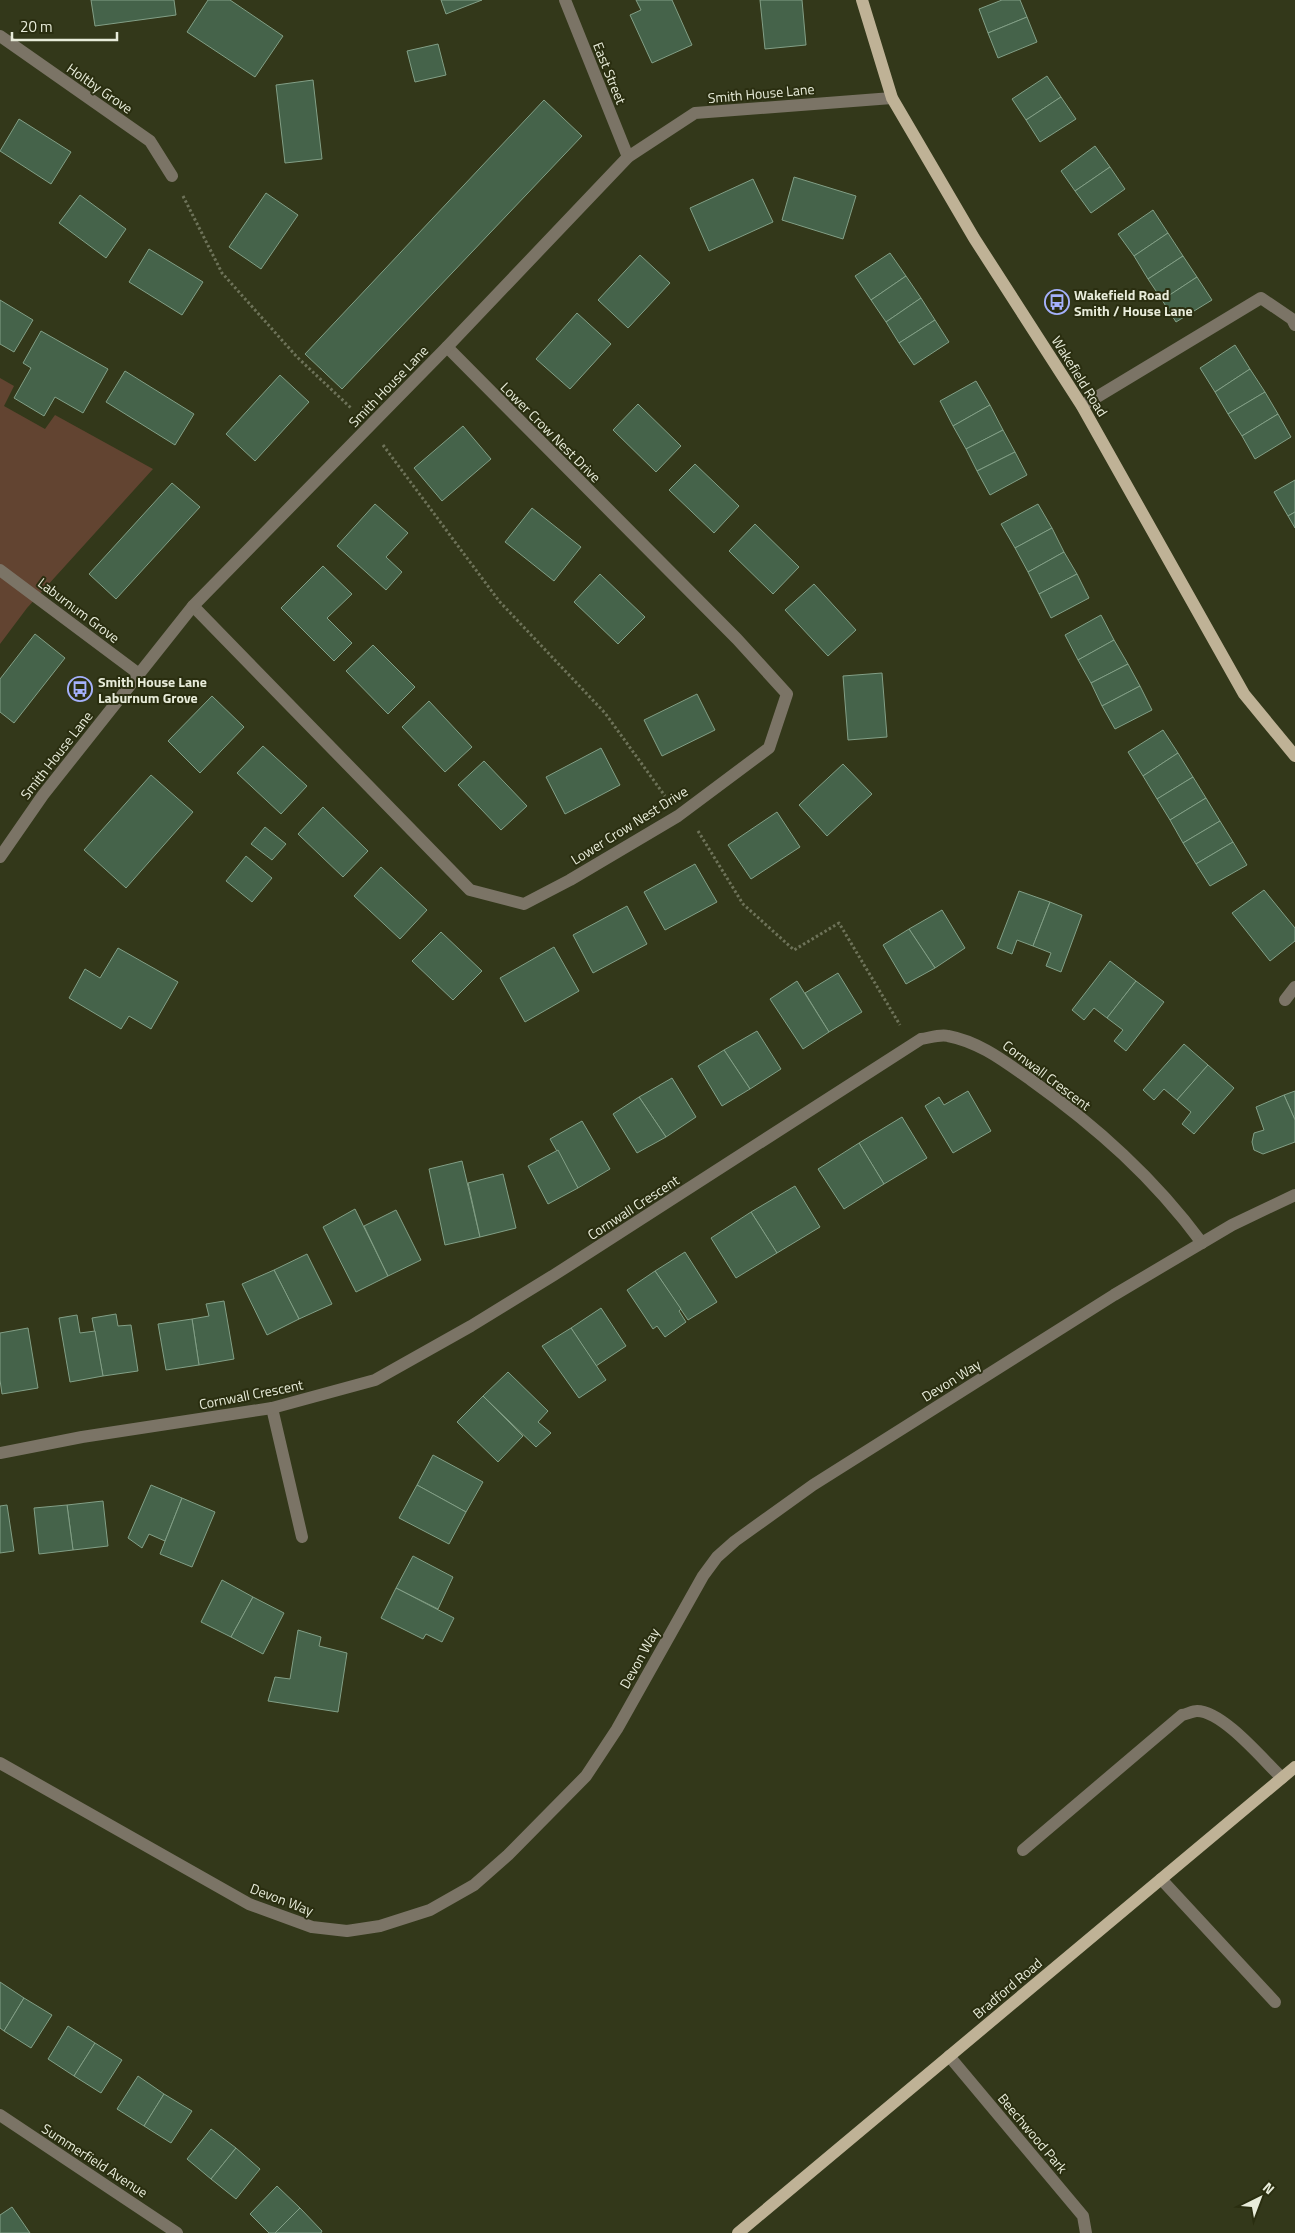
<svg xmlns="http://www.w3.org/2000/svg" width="1295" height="2233" font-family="'Titillium Web',sans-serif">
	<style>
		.green { fill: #624431 }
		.building { fill: #45634a; stroke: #829f86 }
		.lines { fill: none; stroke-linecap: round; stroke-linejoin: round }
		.path { stroke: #6e7359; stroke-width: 3; stroke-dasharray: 2.5 2.5; stroke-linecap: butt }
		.minor { stroke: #7b7466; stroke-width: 12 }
		.major { stroke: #bfb296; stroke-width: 12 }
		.labels { text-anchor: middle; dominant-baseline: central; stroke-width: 4; stroke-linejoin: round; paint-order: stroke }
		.street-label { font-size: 14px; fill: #e8ecda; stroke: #2a2e10 }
		.poi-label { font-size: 14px; font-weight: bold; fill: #e8ecda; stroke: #2a2e10; text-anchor: start }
	</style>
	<rect width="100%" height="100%" fill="#33381a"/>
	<path class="green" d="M 0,378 L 14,386 L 4,406 L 45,429 L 55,415 L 153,469 L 27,608 L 0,644 Z"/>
	<g class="building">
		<path d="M 91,0 L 174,0 L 176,15 L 95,26 Z"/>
		<path d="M 208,0 L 230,0 L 283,36 L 255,77 L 187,32 Z"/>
		<path d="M 441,0 L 482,0 L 446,14 Z"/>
		<path d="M 636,0 L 672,0 L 692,45 L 652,63 L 630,15 L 641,10 Z"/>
		<path d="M 760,0 L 802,0 L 806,45 L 765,49 Z"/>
		<path d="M 1002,0 L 1020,0 L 1027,17 L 988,33 L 979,9 Z"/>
		<path d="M 1027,17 L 1037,42 L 998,58 L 988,33 Z"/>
		<path d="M 438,44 L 446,75 L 415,82 L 407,51 Z"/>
		<path d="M 1047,76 L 1061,97 L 1026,120 L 1012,99 Z"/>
		<path d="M 313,80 L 322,159 L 285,163 L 276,85 Z"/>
		<path d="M 1061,97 L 1076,119 L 1040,142 L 1026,120 Z"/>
		<path d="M 544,100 L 582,136 L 342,389 L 305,354 Z"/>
		<path d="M 19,119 L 71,152 L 51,184 L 0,151 Z"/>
		<path d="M 1095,146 L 1110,167 L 1075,191 L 1061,171 Z"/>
		<path d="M 1110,167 L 1125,189 L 1091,213 L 1075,191 Z"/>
		<path d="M 794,177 L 856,196 L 843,239 L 782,220 Z"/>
		<path d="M 753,179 L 773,222 L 709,251 L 690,208 Z"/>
		<path d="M 266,193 L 298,215 L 261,269 L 229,247 Z"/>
		<path d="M 80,195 L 126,229 L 106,258 L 59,223 Z"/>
		<path d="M 1153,210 L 1168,233 L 1134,256 L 1118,234 Z"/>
		<path d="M 1168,233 L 1183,256 L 1148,279 L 1134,256 Z"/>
		<path d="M 149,249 L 203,282 L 182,315 L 129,282 Z"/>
		<path d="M 890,253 L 906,276 L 871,300 L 855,276 Z"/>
		<path d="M 640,255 L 670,283 L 628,328 L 598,300 Z"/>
		<path d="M 1183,256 L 1197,277 L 1162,300 L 1148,279 Z"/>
		<path d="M 906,276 L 921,298 L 886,322 L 871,300 Z"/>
		<path d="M 1197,277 L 1212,300 L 1176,322 L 1162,300 Z"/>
		<path d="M 921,298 L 935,320 L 899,343 L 886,322 Z"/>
		<path d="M 0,300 L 33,320 L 14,352 L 0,344 Z"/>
		<path d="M 577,313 L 611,344 L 570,389 L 536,359 Z"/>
		<path d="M 935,320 L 949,342 L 914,365 L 899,343 Z"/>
		<path d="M 41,331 L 108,369 L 83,413 L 55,397 L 44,416 L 14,398 L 31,368 L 23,363 Z"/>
		<path d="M 1235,345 L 1250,369 L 1215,392 L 1200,368 Z"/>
		<path d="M 1250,369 L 1265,392 L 1228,414 L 1215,392 Z"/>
		<path d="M 125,371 L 194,414 L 175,445 L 106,402 Z"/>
		<path d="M 280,375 L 309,402 L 255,461 L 226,434 Z"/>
		<path d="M 976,381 L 990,405 L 953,426 L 940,401 Z"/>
		<path d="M 1265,392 L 1278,414 L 1242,436 L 1228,414 Z"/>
		<path d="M 638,404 L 681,446 L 656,472 L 613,430 Z"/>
		<path d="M 990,405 L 1003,430 L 966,449 L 953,426 Z"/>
		<path d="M 1278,414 L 1291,437 L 1255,459 L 1242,436 Z"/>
		<path d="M 463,426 L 491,459 L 442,501 L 414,468 Z"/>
		<path d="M 1003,430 L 1015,452 L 977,471 L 966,449 Z"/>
		<path d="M 1015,452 L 1027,475 L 990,495 L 977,471 Z"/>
		<path d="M 695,464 L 739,506 L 714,533 L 669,490 Z"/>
		<path d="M 1295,480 L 1295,512 L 1288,516 L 1274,492 Z"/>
		<path d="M 172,483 L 200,507 L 116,599 L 89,574 Z"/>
		<path d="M 375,504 L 408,533 L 386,557 L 402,572 L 386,590 L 337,546 Z"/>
		<path d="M 1038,504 L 1052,528 L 1015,548 L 1001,524 Z"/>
		<path d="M 532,508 L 581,547 L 554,581 L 505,542 Z"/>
		<path d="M 1295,512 L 1295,528 L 1288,516 Z"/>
		<path d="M 755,524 L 799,567 L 773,594 L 729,551 Z"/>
		<path d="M 1052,528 L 1064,552 L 1028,572 L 1015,548 Z"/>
		<path d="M 1064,552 L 1077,574 L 1039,594 L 1028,572 Z"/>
		<path d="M 323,566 L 352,594 L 327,618 L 352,643 L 334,661 L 281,608 Z"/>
		<path d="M 600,574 L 645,617 L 618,644 L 574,602 Z"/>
		<path d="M 1077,574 L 1089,598 L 1051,618 L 1039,594 Z"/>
		<path d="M 814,584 L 856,630 L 828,656 L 785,610 Z"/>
		<path d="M 1101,615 L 1114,640 L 1078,660 L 1065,635 Z"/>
		<path d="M 35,634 L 65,658 L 14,723 L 0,712 L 0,679 Z"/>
		<path d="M 1114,640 L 1128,664 L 1091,683 L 1078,660 Z"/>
		<path d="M 373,645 L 415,687 L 388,714 L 346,671 Z"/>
		<path d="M 1128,664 L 1140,686 L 1102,706 L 1091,683 Z"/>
		<path d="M 882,673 L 887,737 L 848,740 L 843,676 Z"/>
		<path d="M 1140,686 L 1152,710 L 1115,729 L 1102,706 Z"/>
		<path d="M 697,694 L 715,730 L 662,756 L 644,720 Z"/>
		<path d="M 212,696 L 244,727 L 200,773 L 168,741 Z"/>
		<path d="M 429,701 L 472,747 L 445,772 L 402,727 Z"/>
		<path d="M 1163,730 L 1178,753 L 1143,776 L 1128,752 Z"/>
		<path d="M 263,746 L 307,786 L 281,814 L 237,773 Z"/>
		<path d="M 601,748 L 620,785 L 565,814 L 546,777 Z"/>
		<path d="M 1178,753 L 1193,777 L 1157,799 L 1143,776 Z"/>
		<path d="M 484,761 L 527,806 L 501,830 L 458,785 Z"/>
		<path d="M 843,764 L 872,794 L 827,836 L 799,805 Z"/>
		<path d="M 151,775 L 193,812 L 126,888 L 84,850 Z"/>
		<path d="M 1193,777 L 1206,798 L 1170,820 L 1157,799 Z"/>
		<path d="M 1206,798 L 1220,821 L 1183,843 L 1170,820 Z"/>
		<path d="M 323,807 L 368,851 L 343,877 L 298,834 Z"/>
		<path d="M 777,812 L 800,847 L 751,879 L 728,845 Z"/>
		<path d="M 1220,821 L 1233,842 L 1196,864 L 1183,843 Z"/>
		<path d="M 265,827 L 286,844 L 272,860 L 251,844 Z"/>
		<path d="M 1233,842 L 1247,865 L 1210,886 L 1196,864 Z"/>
		<path d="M 246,856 L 272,878 L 252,902 L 226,881 Z"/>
		<path d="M 695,864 L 717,902 L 665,930 L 644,892 Z"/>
		<path d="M 381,867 L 427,910 L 400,939 L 354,896 Z"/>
		<path d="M 1264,890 L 1295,928 L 1295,941 L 1270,961 L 1232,913 Z"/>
		<path d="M 1019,891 L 1050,902 L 1033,946 L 1017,940 L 1012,954 L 997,948 Z"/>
		<path d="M 1050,902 L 1082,915 L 1061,972 L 1046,966 L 1051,953 L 1033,946 Z"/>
		<path d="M 627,906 L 647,944 L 593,973 L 573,935 Z"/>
		<path d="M 942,910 L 965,948 L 935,968 L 909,929 Z"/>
		<path d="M 909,929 L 935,968 L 906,984 L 883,945 Z"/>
		<path d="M 441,932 L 482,971 L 453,1000 L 412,961 Z"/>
		<path d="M 554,947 L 579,991 L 525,1022 L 500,978 Z"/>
		<path d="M 118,948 L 178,982 L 151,1029 L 129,1016 L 121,1029 L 69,998 L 85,969 L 100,978 Z"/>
		<path d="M 1110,961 L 1136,981 L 1107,1018 L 1094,1008 L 1084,1020 L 1072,1010 Z"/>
		<path d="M 838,973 L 862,1012 L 829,1032 L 805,993 Z"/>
		<path d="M 797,981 L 829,1032 L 803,1049 L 770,999 Z"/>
		<path d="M 1136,981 L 1164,1002 L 1126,1051 L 1114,1041 L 1123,1030 L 1107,1018 Z"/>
		<path d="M 757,1031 L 781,1069 L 750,1089 L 724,1050 Z"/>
		<path d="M 1184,1044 L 1208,1065 L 1177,1100 L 1164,1089 L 1154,1100 L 1143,1090 Z"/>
		<path d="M 724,1050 L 750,1089 L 722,1106 L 698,1066 Z"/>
		<path d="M 1208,1065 L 1234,1088 L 1194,1134 L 1182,1124 L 1191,1112 L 1177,1100 Z"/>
		<path d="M 672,1078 L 696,1117 L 666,1137 L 639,1097 Z"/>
		<path d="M 968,1091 L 991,1131 L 953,1153 L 925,1106 L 939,1097 L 944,1105 Z"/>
		<path d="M 1295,1091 L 1295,1120 L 1284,1095 Z"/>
		<path d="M 1284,1095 L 1295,1120 L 1295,1142 L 1263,1154 L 1254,1150 L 1252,1142 L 1254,1133 L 1264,1130 L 1256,1107 Z"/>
		<path d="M 639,1097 L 666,1137 L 637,1153 L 613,1114 Z"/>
		<path d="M 902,1117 L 927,1158 L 884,1184 L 859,1143 Z"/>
		<path d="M 582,1121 L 610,1169 L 578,1188 L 550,1139 Z"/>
		<path d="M 859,1143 L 884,1184 L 844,1209 L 818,1169 Z"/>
		<path d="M 558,1150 L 578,1188 L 548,1204 L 528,1166 Z"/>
		<path d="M 462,1161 L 480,1237 L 445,1245 L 429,1169 Z"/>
		<path d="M 503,1174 L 516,1228 L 480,1237 L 468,1183 Z"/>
		<path d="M 795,1186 L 820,1227 L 777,1253 L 751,1212 Z"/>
		<path d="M 355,1209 L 388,1276 L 356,1292 L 323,1227 Z"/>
		<path d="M 396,1210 L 421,1260 L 388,1276 L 364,1226 Z"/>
		<path d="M 751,1212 L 777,1253 L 736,1278 L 711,1238 Z"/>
		<path d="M 685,1252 L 717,1302 L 688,1320 L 655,1271 Z"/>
		<path d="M 307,1254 L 332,1304 L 299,1319 L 274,1270 Z"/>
		<path d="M 274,1270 L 299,1319 L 267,1335 L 242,1284 Z"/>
		<path d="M 655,1271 L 681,1309 L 679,1311 L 686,1322 L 665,1337 L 657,1326 L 653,1329 L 627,1290 Z"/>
		<path d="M 224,1301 L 234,1359 L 199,1365 L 192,1319 L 209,1316 L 206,1304 Z"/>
		<path d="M 601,1308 L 626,1346 L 596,1366 L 571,1328 Z"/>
		<path d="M 116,1314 L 118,1326 L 131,1325 L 138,1371 L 103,1376 L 92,1318 Z"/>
		<path d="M 77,1315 L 80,1333 L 95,1331 L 103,1376 L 70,1382 L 59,1318 Z"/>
		<path d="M 192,1319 L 199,1365 L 166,1370 L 158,1324 Z"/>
		<path d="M 28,1328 L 38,1388 L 2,1394 L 0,1380 L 0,1333 Z"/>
		<path d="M 571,1328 L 606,1380 L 579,1398 L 542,1346 Z"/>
		<path d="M 508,1372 L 548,1411 L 538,1422 L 551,1433 L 536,1447 L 483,1396 Z"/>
		<path d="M 483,1396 L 523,1436 L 498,1462 L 457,1422 Z"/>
		<path d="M 433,1455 L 483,1482 L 466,1512 L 417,1485 Z"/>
		<path d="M 151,1485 L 182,1498 L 165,1541 L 149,1534 L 142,1548 L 128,1538 Z"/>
		<path d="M 417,1485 L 466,1512 L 449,1544 L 399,1518 Z"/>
		<path d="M 182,1498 L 215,1512 L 192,1567 L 160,1554 Z"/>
		<path d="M 103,1501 L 108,1546 L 73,1550 L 67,1505 Z"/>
		<path d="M 7,1505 L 14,1551 L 0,1553 L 0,1506 Z"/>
		<path d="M 67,1505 L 73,1550 L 39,1554 L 34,1508 Z"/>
		<path d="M 413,1556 L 453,1577 L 438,1609 L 396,1588 Z"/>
		<path d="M 222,1580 L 253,1597 L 231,1637 L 201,1622 Z"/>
		<path d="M 396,1588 L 454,1618 L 442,1642 L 426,1634 L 423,1639 L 381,1618 Z"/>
		<path d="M 253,1597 L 284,1613 L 263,1654 L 231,1637 Z"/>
		<path d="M 298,1630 L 321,1637 L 319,1646 L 347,1653 L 338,1712 L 268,1701 L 275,1677 L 290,1679 Z"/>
		<path d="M 0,1982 L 24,1998 L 4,2031 L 0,2028 Z"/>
		<path d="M 24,1998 L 52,2015 L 31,2048 L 4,2031 Z"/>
		<path d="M 68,2026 L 95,2043 L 74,2076 L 48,2059 Z"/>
		<path d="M 95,2043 L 122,2060 L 101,2093 L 74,2076 Z"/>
		<path d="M 138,2076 L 164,2094 L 144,2126 L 117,2109 Z"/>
		<path d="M 164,2094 L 192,2111 L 171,2143 L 144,2126 Z"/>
		<path d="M 211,2129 L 236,2148 L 211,2179 L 187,2159 Z"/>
		<path d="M 236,2148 L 260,2169 L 236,2199 L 211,2179 Z"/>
		<path d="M 277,2186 L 300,2208 L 275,2233 L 269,2233 L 250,2214 Z"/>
		<path d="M 12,2207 L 30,2233 L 0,2233 L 0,2215 Z"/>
		<path d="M 300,2208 L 322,2231 L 321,2233 L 275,2233 Z"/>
	</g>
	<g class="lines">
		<g class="path">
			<path d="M 183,196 L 222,273 L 297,357 L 351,408"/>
			<path d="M 383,445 L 499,601 L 605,713 L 665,796"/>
			<path d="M 698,831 L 743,904 L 794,950 L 839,923 L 900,1025"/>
		</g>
		<g class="minor">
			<path d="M 565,0 L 628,157"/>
			<path d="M 0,36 L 150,141 L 172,176"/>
			<path d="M 1082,406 L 1261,298 L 1292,319 L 1295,325"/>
			<path d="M 0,570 L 139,674"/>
			<path d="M 193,606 L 470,890 L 524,904 L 570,880 L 678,816 L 769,748 L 787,694 L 737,639 L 447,347"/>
			<path d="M 0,857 L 43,795 L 193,606 L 447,347 L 628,157 L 695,113 L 892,98"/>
			<path d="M 1285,1000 L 1295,987"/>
			<path d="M 272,1408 L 302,1537"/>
			<path d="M 0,1453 L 82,1437 L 272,1408 L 375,1380 L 471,1326 L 554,1275 L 921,1039 C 929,1038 940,1034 948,1036 C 980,1042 1005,1062 1031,1080 C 1097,1127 1154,1178 1202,1243"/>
			<path d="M 0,1763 L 249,1904 L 312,1927 L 347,1931 L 380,1926 L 430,1910 L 474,1885 L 508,1855 L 586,1776 L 617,1729 L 703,1576 L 717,1557 L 735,1541 L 813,1485 L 1114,1295 L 1232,1225 L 1295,1195"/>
			<path d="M 1023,1850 L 1182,1715 C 1187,1714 1193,1711 1197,1711 C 1223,1711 1264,1761 1282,1778"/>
			<path d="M 1161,1879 L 1275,2002"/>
			<path d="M 949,2056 L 1083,2216 L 1086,2233"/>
			<path d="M 0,2115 L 177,2233"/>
		</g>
		<g class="major">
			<path d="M 862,0 L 892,98 L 974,238 L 1082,406 L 1244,694 L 1295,756"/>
			<path d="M 738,2233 L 1295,1767"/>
		</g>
	</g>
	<defs>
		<symbol id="bus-ring" viewBox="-11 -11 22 22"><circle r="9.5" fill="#2a2e10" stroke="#a5b1fc" stroke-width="1.5"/><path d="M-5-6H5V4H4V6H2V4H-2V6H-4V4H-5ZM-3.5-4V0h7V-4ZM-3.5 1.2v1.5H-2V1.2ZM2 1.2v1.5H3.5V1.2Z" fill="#a5b1fc"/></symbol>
	</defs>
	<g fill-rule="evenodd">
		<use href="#bus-ring" x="1043" y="288" width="28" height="28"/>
		<use href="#bus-ring" x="66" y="675" width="28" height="28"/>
	</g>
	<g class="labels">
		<g class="street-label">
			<text transform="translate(610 73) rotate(68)">East Street</text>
			<text transform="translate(100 88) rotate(35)">Holtby Grove</text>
			<text transform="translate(761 93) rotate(-5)">Smith House Lane</text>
			<text transform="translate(1080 376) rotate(58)">Wakefield Road</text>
			<text transform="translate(388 386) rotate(-46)">Smith House Lane</text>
			<text transform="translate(551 432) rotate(45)">Lower Crow Nest Drive</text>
			<text transform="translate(79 610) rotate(37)">Laburnum Grove</text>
			<text transform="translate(56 755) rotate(-52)">Smith House Lane</text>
			<text transform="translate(629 825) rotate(-32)">Lower Crow Nest Drive</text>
			<text transform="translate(1047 1075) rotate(37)">Cornwall Crescent</text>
			<text transform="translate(633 1207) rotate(-33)">Cornwall Crescent</text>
			<text transform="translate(951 1380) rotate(-32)">Devon Way</text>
			<text transform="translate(251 1394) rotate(-11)">Cornwall Crescent</text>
			<text transform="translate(639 1658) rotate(-61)">Devon Way</text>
			<text transform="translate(282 1899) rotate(21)">Devon Way</text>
			<text transform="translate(1007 1988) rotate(-40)">Bradford Road</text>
			<text transform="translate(1033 2133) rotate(50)">Beechwood Park</text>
			<text transform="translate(95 2160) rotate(33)">Summerfield Avenue</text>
		</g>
		<g class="poi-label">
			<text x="1074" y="294">Wakefield Road<tspan x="1074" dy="16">Smith / House Lane</tspan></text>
			<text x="98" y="681">Smith House Lane<tspan x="98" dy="16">Laburnum Grove</tspan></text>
		</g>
	</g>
	<g transform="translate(1260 2198) rotate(42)" stroke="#2a2e10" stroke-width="4" paint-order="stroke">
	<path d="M0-4L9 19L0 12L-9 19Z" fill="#e8ecda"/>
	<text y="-8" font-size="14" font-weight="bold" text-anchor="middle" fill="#e8ecda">N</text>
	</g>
	<path d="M12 32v8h105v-8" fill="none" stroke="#e8ecda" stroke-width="2.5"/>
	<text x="20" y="32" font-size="15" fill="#e8ecda" stroke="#2a2e10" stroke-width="4" paint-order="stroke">20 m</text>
</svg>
